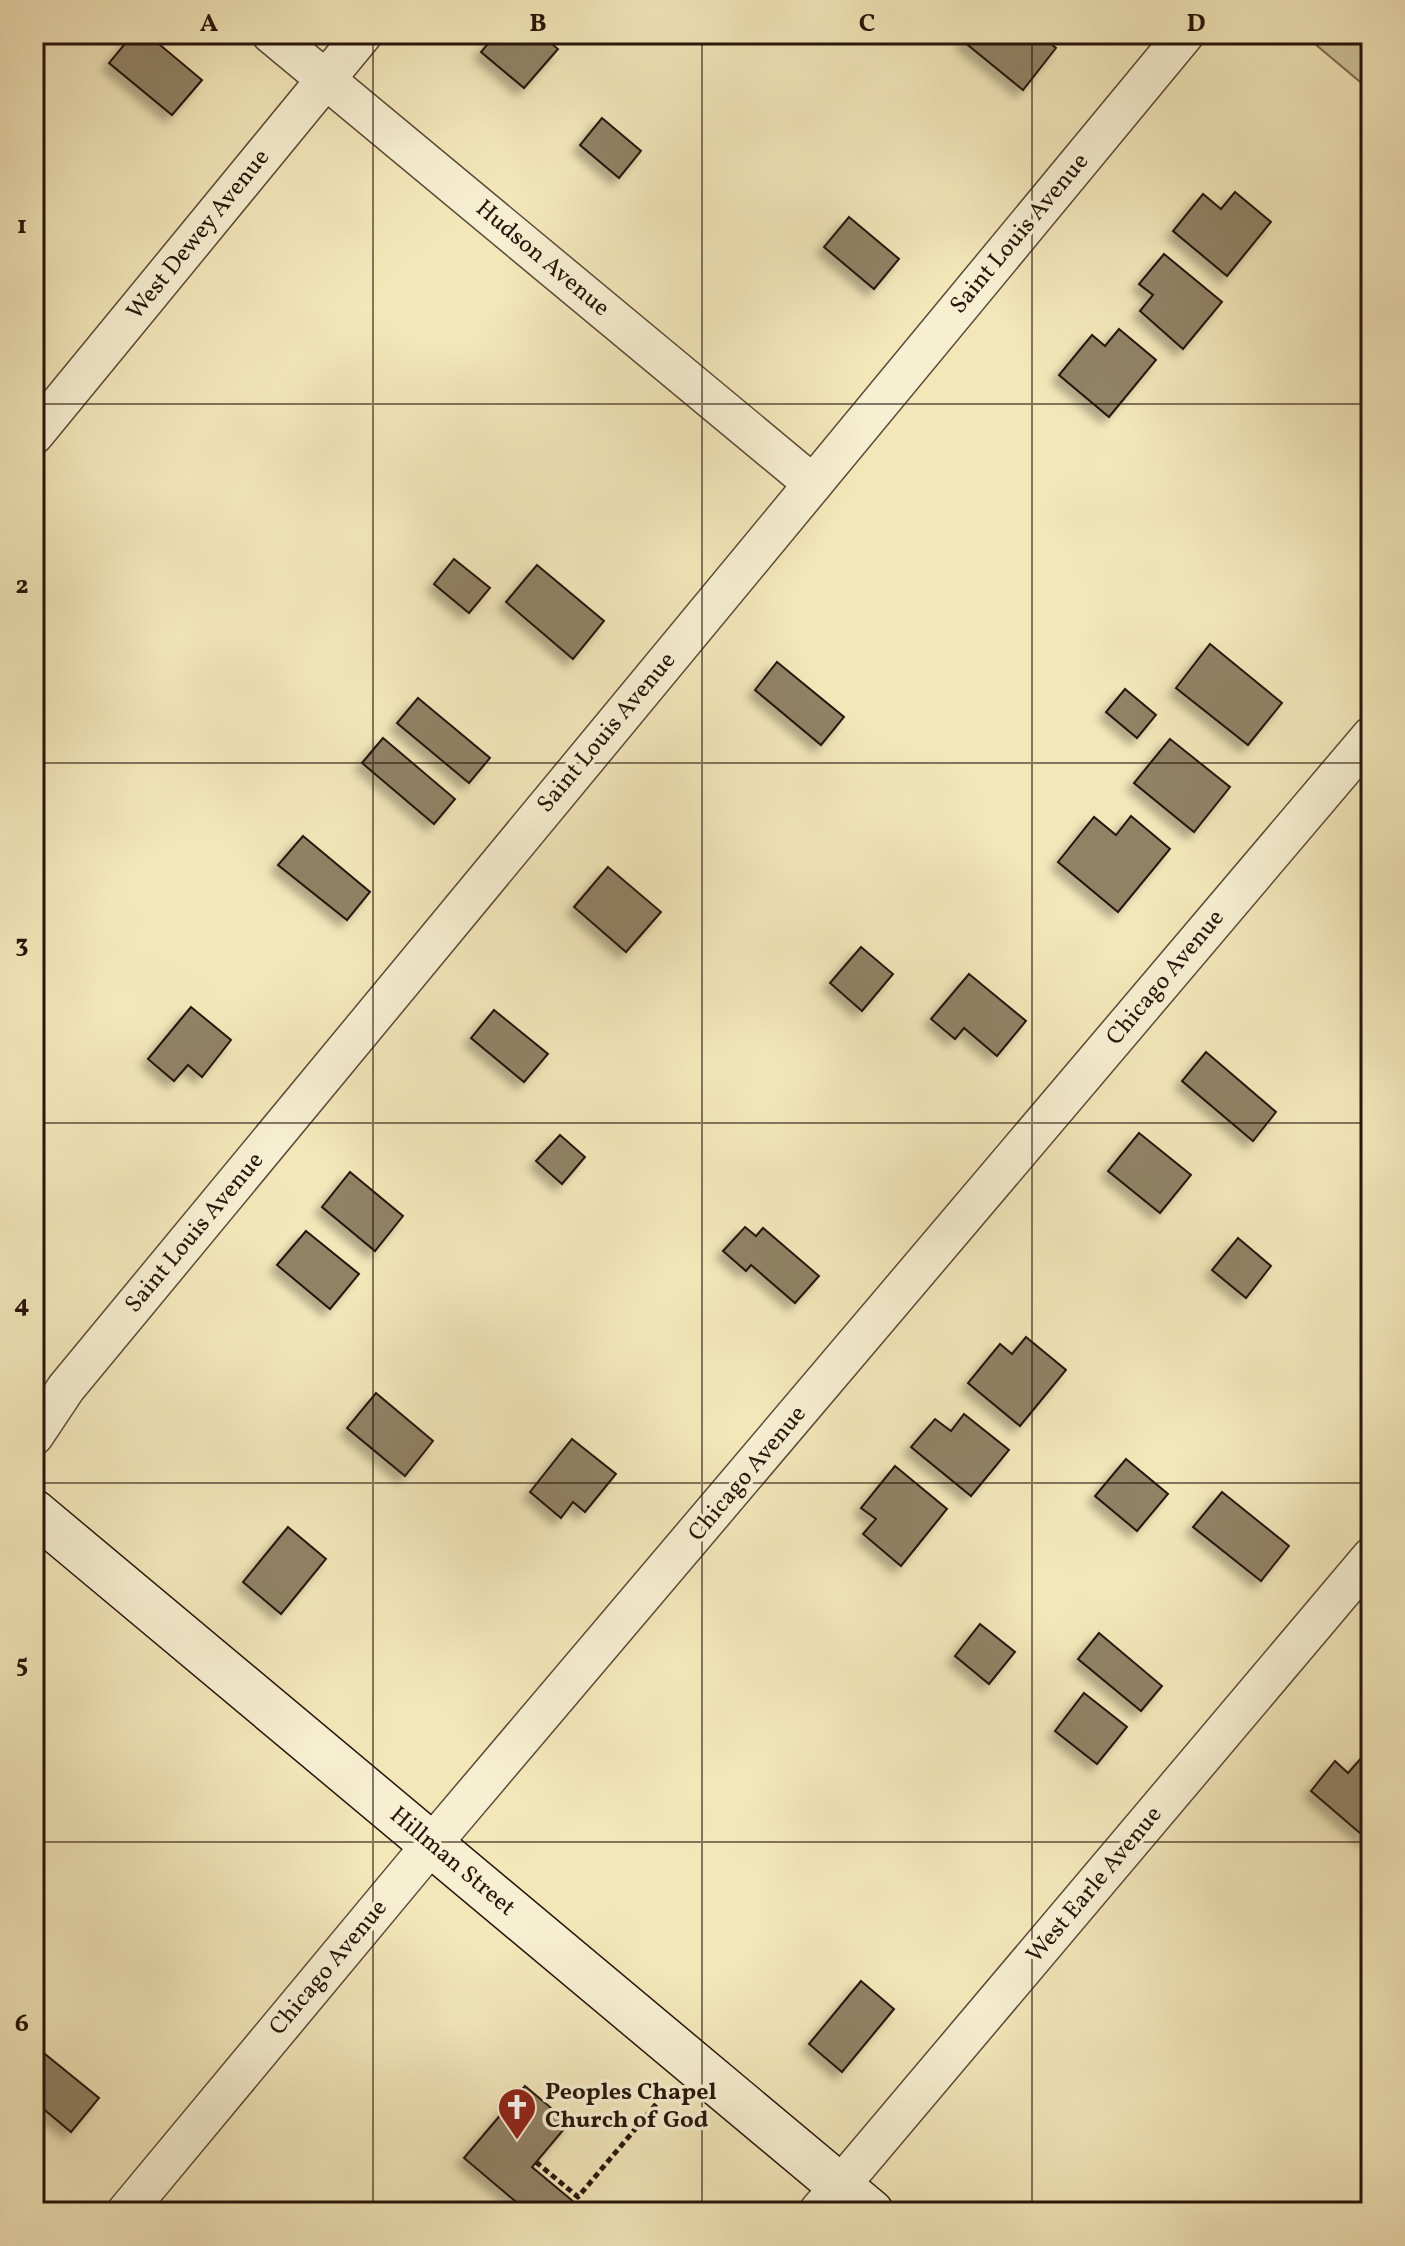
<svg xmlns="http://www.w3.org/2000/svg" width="1405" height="2246" font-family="Vollkorn,serif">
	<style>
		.green { fill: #d0c39c; stroke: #7c6c53; stroke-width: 2 }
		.building { fill: #918266; stroke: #27140a; stroke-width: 2; filter: url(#shadow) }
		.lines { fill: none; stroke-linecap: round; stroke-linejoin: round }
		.street-casing { stroke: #5a4936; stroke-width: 41 }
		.secondary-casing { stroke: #27140a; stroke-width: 47 }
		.path { stroke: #27140a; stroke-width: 5; stroke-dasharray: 6 4; stroke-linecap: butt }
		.street { stroke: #f7efd2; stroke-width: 38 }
		.secondary { stroke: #f7efd2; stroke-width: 44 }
		.grid { fill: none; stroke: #27140a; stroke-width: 2; stroke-opacity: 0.55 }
		.labels { text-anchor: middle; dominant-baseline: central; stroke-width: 7; stroke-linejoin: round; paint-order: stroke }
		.street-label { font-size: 24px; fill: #27140a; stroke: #f7efd2 }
		.poi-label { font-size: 24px; font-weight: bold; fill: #27140a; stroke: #f7efd2; text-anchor: start }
		.neatline { fill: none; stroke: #27140a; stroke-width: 3 }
		.grid-label { font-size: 26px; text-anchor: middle; font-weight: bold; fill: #27140a }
	</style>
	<defs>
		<filter id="shadow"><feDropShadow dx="-7" dy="7" stdDeviation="4" flood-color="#0004"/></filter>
	</defs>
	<rect width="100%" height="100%" fill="#f3e7ba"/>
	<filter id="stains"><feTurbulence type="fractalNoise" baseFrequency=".0025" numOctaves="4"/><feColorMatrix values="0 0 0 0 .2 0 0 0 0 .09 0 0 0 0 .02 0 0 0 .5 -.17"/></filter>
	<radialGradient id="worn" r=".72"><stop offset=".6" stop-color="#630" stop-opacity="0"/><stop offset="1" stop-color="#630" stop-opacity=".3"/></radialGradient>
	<path class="green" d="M 1303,34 L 1371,34 L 1371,91 Z"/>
	<g class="building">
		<path d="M 133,34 L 147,34 L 202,80 L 172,115 L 109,63 Z"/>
		<path d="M 496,34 L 540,34 L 558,49 L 524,88 L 481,52 Z"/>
		<path d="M 969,34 L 1039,34 L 1056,48 L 1023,90 L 963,41 Z"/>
		<path d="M 602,118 L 641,151 L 619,178 L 580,145 Z"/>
		<path d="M 1235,192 L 1271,222 L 1227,276 L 1173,231 L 1203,194 L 1221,209 Z"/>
		<path d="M 849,217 L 899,259 L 874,289 L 824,247 Z"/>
		<path d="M 1164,254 L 1222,302 L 1183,349 L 1140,311 L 1153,295 L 1139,284 Z"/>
		<path d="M 1119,329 L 1156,360 L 1109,417 L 1059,375 L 1092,335 L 1105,346 Z"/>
		<path d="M 454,559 L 490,588 L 469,613 L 434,584 Z"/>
		<path d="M 537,565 L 604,621 L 573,659 L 506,602 Z"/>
		<path d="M 1210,644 L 1282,703 L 1248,745 L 1176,688 Z"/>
		<path d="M 777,662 L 844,717 L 821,745 L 755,690 Z"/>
		<path d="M 1125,689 L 1156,715 L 1137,738 L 1106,712 Z"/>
		<path d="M 418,698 L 490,758 L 469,783 L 397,723 Z"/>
		<path d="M 383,738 L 455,799 L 434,824 L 362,763 Z"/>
		<path d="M 1170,739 L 1230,787 L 1194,832 L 1134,783 Z"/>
		<path d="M 1131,816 L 1170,849 L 1118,912 L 1058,862 L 1094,817 L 1116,835 Z"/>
		<path d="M 303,836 L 370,892 L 347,920 L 278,865 Z"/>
		<path d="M 608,867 L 661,912 L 626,952 L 574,907 Z"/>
		<path d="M 861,947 L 893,974 L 862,1011 L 830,983 Z"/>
		<path d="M 969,974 L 1026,1021 L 997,1056 L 964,1028 L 955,1039 L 931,1019 Z"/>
		<path d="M 191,1007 L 231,1040 L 202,1077 L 188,1065 L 174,1081 L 148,1059 Z"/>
		<path d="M 494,1010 L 548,1054 L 524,1082 L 471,1038 Z"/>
		<path d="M 1206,1052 L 1276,1112 L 1253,1141 L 1182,1081 Z"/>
		<path d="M 1139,1133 L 1191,1175 L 1160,1213 L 1108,1171 Z"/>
		<path d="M 560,1135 L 585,1157 L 562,1184 L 536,1161 Z"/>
		<path d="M 350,1172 L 403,1216 L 375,1251 L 322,1207 Z"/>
		<path d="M 745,1227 L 756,1236 L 763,1228 L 819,1276 L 795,1303 L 751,1265 L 746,1271 L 723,1251 Z"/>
		<path d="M 306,1231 L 359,1274 L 330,1309 L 277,1265 Z"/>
		<path d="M 1238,1238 L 1271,1266 L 1246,1298 L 1212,1270 Z"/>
		<path d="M 1026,1337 L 1066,1370 L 1020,1426 L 968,1383 L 1000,1344 L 1012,1354 Z"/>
		<path d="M 376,1393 L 433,1441 L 405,1476 L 347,1428 Z"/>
		<path d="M 964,1414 L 1009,1450 L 971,1496 L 911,1447 L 935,1419 L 951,1431 Z"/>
		<path d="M 572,1439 L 616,1474 L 585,1512 L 573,1502 L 561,1518 L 530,1492 Z"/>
		<path d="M 1126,1459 L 1168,1494 L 1137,1531 L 1095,1496 Z"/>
		<path d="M 895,1466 L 947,1509 L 901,1566 L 863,1534 L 876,1519 L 861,1508 Z"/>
		<path d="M 1222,1492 L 1289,1546 L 1261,1581 L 1193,1527 Z"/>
		<path d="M 288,1527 L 326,1559 L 281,1614 L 243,1582 Z"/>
		<path d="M 980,1624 L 1015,1652 L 989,1684 L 955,1656 Z"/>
		<path d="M 1099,1633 L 1162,1686 L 1141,1711 L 1078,1659 Z"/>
		<path d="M 1084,1693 L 1127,1727 L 1097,1764 L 1055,1731 Z"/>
		<path d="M 1364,1755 L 1371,1761 L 1368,1840 L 1311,1791 L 1335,1761 L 1348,1773 Z"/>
		<path d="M 861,1981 L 894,2009 L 842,2072 L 809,2044 Z"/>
		<path d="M 45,2054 L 99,2098 L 71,2132 L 34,2101 L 34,2067 Z"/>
		<path d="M 525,2086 L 569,2123 L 532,2167 L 574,2202 L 565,2212 L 528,2212 L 464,2158 Z"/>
	</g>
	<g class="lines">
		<defs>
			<g id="street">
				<path d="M 271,34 L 813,484"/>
				<path d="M 34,435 L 363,34"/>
				<path d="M 34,1436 L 66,1388 L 1185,34"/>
				<path d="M 126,2212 L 431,1845 L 1371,736"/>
				<path d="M 818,2212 L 1371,1557"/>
			</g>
			<path id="secondary" d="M 34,1512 L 871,2212"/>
		</defs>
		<use href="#street" class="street-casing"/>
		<use href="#secondary" class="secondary-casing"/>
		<path class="path" d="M 536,2162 L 578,2197 L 663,2096"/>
		<use href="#street" class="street"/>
		<use href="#secondary" class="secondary"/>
	</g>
	<path class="grid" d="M 373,34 L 373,2212M 702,34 L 702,2212M 1032,34 L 1032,2212M 34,404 L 1371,404M 34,763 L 1371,763M 34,1123 L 1371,1123M 34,1483 L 1371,1483M 34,1842 L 1371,1842"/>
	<defs>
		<symbol id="church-pin" viewBox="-11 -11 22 30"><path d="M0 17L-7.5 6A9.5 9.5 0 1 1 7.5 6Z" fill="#8f2418" stroke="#f7efd2"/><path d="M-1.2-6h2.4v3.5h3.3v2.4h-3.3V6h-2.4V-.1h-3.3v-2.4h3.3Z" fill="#fff"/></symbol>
	</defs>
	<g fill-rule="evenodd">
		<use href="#church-pin" x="495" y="2085" width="44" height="60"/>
	</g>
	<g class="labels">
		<g class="street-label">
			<text transform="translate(1020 234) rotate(-50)">Saint Louis Avenue</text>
			<text transform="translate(199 235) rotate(-51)">West Dewey Avenue</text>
			<text transform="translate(542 259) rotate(40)">Hudson Avenue</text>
			<text transform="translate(607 733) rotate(-50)">Saint Louis Avenue</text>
			<text transform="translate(1166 978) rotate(-50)">Chicago Avenue</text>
			<text transform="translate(195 1233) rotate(-50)">Saint Louis Avenue</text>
			<text transform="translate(748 1474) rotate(-50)">Chicago Avenue</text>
			<text transform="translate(452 1862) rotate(40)">Hillman Street</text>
			<text transform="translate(1095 1885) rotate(-50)">West Earle Avenue</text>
			<text transform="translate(329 1968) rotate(-50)">Chicago Avenue</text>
		</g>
		<g class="poi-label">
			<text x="545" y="2093">Peoples Chapel<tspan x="545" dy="28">Church of God</tspan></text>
		</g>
	</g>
	<rect width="1405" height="2246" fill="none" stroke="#f3e7ba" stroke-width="88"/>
	<rect x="44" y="44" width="1317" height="2158" class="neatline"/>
	<g class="grid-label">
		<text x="209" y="31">A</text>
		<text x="538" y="31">B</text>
		<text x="867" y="31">C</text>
		<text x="1196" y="31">D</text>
		<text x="22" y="233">1</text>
		<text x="22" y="593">2</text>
		<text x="22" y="952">3</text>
		<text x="22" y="1312">4</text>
		<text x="22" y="1672">5</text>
		<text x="22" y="2031">6</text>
	</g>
	<rect width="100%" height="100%" filter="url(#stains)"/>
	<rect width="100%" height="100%" fill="url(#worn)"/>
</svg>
